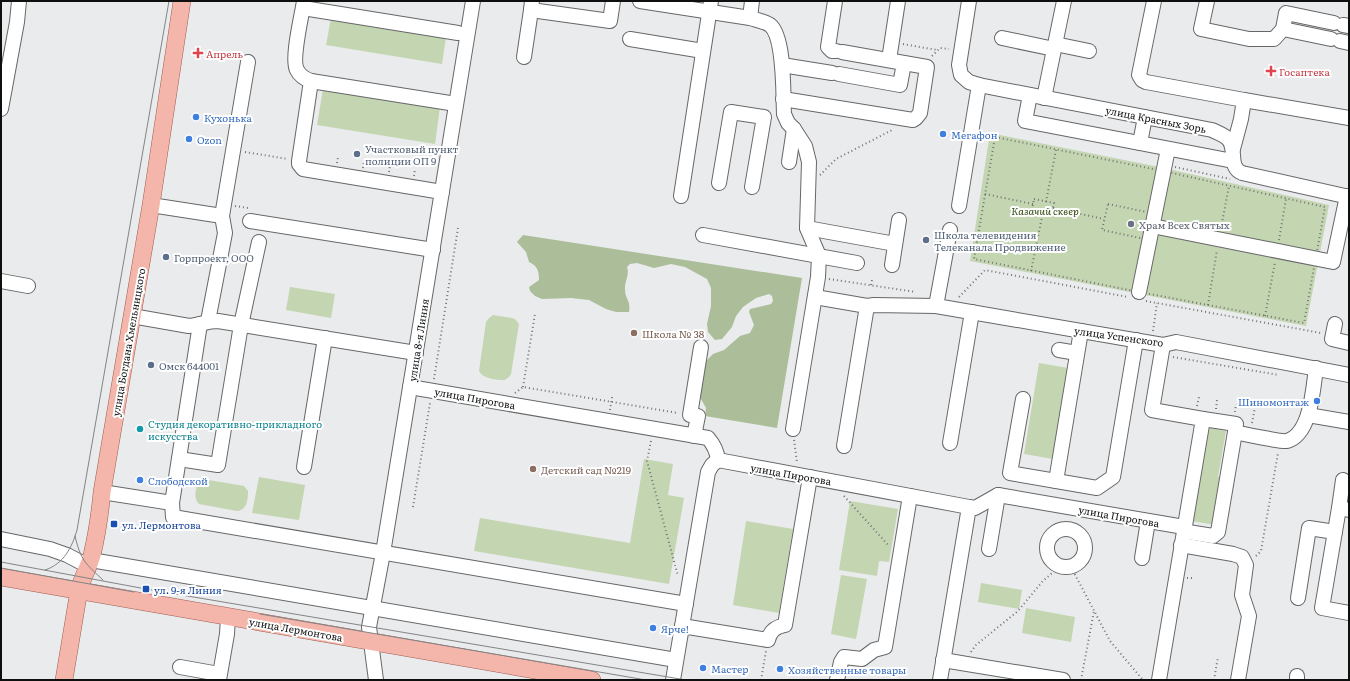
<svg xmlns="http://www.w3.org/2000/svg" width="1350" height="681" font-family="Literata,serif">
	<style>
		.green { fill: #c4d5b1 }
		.forest { fill: #acbe99 }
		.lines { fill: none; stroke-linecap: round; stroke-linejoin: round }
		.minor-casing { stroke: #666769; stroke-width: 16 }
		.major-casing { stroke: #9e5b4f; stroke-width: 18 }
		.path { stroke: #727374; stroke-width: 2; stroke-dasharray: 1 3; stroke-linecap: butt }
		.minor { stroke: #fff; stroke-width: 14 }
		.major { stroke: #f4b5aa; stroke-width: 17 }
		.tram { stroke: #838485; stroke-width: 1 }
		.health-dot { fill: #e0444e; stroke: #fff; stroke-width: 1.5 }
		.shop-dot { fill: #3f7fe0; stroke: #fff; stroke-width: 1.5 }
		.service-dot { fill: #5c6f8a; stroke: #fff; stroke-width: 1.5 }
		.worship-dot { fill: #6b7280; stroke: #fff; stroke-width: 1.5 }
		.education-dot { fill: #8d6e63; stroke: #fff; stroke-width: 1.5 }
		.culture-dot { fill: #0f9aa8; stroke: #fff; stroke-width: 1.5 }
		.transit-dot { fill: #1a4fb4; stroke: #fff; stroke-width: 1.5 }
		.labels { text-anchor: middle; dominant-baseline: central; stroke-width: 4; stroke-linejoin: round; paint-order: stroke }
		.health-label { font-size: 10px; fill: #be3a42; stroke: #fff; text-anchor: start }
		.shop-label { font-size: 10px; fill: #366cbe; stroke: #fff; text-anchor: start }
		.street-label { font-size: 10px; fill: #0e0f0f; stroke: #fff }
		.service-label { font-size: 10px; fill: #4e5e75; stroke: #fff; text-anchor: start }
		.park-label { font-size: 10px; font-style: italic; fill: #30460c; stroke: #fff }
		.worship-label { font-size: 10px; fill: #5b616d; stroke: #fff; text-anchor: start }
		.education-label { font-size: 10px; fill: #785e54; stroke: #fff; text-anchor: start }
		.culture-label { font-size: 10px; fill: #0d838f; stroke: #fff; text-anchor: start }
		.transit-label { font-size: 10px; fill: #164399; stroke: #fff; text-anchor: start }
	</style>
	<rect width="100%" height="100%" fill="#eaebed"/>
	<g class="green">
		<path d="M 331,18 L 446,37 L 442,64 L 326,45 Z"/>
		<path d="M 323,89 L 440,107 L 435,144 L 317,125 Z"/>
		<path d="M 990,133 L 1164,168 L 1329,205 L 1306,326 L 970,261 Z"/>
		<path d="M 290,287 L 335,294 L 331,318 L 286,310 Z"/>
		<path d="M 493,315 L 512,318 L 515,319 L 519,324 L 511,374 L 510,376 L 505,380 C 496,380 483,379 479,371 L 486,322 L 488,319 Z"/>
		<path d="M 1039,363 L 1068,368 L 1053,459 L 1024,454 Z"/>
		<path d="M 1206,427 L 1226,431 L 1218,477 L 1223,478 L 1216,525 L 1191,521 Z"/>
		<path d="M 644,459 L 673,464 L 668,495 L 684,498 L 669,584 L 474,551 L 480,518 L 630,543 Z"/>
		<path d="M 259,477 L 305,485 L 299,520 L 252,513 Z"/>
		<path d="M 203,479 L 244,486 L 248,491 C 248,500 247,510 237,511 L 199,504 C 193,498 196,489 198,482 Z"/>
		<path d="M 850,501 L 898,509 L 889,562 L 879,561 L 877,576 L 839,570 Z"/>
		<path d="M 746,521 L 793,529 L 779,613 L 733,605 Z"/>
		<path d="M 841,575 L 867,579 L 856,639 L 831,634 Z"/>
		<path d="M 981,583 L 1022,590 L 1019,609 L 978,602 Z"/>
		<path d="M 1026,608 L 1075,617 L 1071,642 L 1022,633 Z"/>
	</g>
	<path class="forest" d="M 523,235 L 802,278 L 777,428 L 705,416 L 706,408 L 701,399 L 698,387 L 701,373 L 707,360 L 713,354 L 724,350 L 740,336 L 750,333 L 754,325 L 749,312 L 750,309 L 771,304 L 773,301 L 772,296 L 769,294 L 756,298 L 743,307 L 736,316 L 732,327 L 722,339 L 715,340 L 708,332 L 707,324 L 711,306 L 711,288 L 707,279 L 685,267 L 671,264 L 654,268 L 637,263 L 630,264 L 627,267 C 630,275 624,282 625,290 C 625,299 631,300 629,312 L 616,312 L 606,309 L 589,300 L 571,298 L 542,299 L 535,296 L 530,291 L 529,287 L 539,280 C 539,270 537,266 529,262 L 526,252 L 517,242 Z"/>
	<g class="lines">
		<defs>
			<g id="minor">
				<path d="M 304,1 C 302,15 291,59 297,70 C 300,76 305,79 311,81 L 456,104"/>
				<path d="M 532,1 L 531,10 L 610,21 L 613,1"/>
				<path d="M 640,1 L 750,18 C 756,20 764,21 770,25 C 785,37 783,95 784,114 L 788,123 L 794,129 L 805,146 L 809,162 L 807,228 L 819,256 L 818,277 L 793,429"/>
				<path d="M 835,1 L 828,47 L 832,51 L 836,51"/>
				<path d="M 969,1 L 959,65 L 961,75 L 969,82 L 979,85 L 1212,130 C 1218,133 1225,135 1229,140 C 1237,151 1228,167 1242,173 L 1349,197"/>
				<path d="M 1154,1 L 1139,75 L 1142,80 L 1146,82 L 1244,100 L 1241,119 L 1233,149"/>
				<path d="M 1207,1 L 1201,29 L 1249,39 L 1274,39 L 1283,29"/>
				<path d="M 303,8 L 458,33"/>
				<path d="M 750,18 L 752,1"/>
				<path d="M 1343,25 L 1349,26"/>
				<path d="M 1002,38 L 1054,49"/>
				<path d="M 630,39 L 703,51"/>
				<path d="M 1331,39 L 1283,29 L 1286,13 L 1334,23"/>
				<path d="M 1340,41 L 1349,43"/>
				<path d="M 1055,44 L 1089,51"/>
				<path d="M 524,57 L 531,10"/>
				<path d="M 889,60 L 898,1"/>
				<path d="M 782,65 L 832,73"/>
				<path d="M 839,74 L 900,85 L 904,63 L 842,52"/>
				<path d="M 311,81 L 299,161 L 299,164 L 303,169 L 442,192"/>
				<path d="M 1030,95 L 1025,121 L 1233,161"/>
				<path d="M 1044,98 L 1064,1"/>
				<path d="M 783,99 L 913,120 L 916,118 L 920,113 L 927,67 L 904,63"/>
				<path d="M 1244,100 L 1349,118"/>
				<path d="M 1,109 L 17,22 L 19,1"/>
				<path d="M 1140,143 L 1145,117"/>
				<path d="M 789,162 L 794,129"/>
				<path d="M 719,183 L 731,112 L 764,117 L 752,187"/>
				<path d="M 681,196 L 711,1"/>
				<path d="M 151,205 L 222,216"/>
				<path d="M 959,206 L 979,85"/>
				<path d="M 250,221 L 433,250"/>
				<path d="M 1152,226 L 1333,262 L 1347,196"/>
				<path d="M 807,228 L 895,244"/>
				<path d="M 703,235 L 857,263"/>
				<path d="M 892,265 L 899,220"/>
				<path d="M 1,281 L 28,286"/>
				<path d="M 1139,292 L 1168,149"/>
				<path d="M 815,297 L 867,306 L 844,446"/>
				<path d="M 867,306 L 874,305 L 936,306 L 1163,345 L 1176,342 L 1349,375"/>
				<path d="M 936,306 L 950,230"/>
				<path d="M 132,316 L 189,326 C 200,325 207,321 218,321 L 416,353"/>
				<path d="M 208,321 L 225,233 L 222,216 L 248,62"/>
				<path d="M 200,324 L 172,503 L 173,517 L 686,604"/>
				<path d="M 1335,324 L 1332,339 L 1349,343"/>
				<path d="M 1059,350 L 1077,353"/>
				<path d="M 410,387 L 708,438 C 714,445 717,451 718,460 L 969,507 L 975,508 L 998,495 L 1184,527"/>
				<path d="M 1023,399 L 1010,473 L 1097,488 L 1113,477 L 1136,340"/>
				<path d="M 1308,415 L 1349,422"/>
				<path d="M 1203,419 L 1236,424 L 1235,432 C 1243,434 1282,442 1287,441 C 1311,434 1313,389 1316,368"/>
				<path d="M 694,436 L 698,416 L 690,415 L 701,347"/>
				<path d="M 950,443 L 972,312"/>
				<path d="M 179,459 L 218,465 L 241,325 L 259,242"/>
				<path d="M 304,467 L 325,338"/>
				<path d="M 1056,481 L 1081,331"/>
				<path d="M 102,492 L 172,503"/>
				<path d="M 1339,508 L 1343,480"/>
				<path d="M 1349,510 L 1339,508 L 1322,608 L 1349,613"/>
				<path d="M 1184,527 L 1188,532 L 1213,536 L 1218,532 L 1235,432"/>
				<circle cx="1066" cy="548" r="19"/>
				<path d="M 1,539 L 50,549 L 67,555 L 88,566"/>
				<path d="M 1181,545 L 1233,554 L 1242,557 L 1246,565 L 1242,595 L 1249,616 L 1238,680"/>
				<path d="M 989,549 L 998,495"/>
				<path d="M 1142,558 L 1148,521"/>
				<path d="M 91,560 L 676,660"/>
				<path d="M 1298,598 L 1309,528 L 1335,532"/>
				<path d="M 682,626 L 768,640 C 770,631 775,627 785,625 L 810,477"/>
				<path d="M 943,660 L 1063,680"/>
				<path d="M 180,667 L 219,674"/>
				<path d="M 219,680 L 227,634 L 228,617"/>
				<path d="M 376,680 L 369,627 L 383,553 L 473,1"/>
				<path d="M 673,680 L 708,472 L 712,465 L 718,460"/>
				<path d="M 837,680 L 841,662 L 844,657 L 862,659 L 874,650 L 885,647 L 910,496"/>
				<path d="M 940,680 L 969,507"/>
				<path d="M 1159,680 L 1203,419 L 1152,410 L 1163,345"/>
				<path d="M 1297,680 L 1297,676"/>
			</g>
			<g id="major">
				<path d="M 1,577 L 592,680"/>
				<path d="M 64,680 L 79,590 C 82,578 89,567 92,555 C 97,534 100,513 102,492 L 151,205 L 182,1"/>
			</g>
		</defs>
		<use href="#minor" class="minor-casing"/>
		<use href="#major" class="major-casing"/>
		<g class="path">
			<path d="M 903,44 L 937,50"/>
			<path d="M 932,56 L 940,48 L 949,49"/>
			<path d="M 995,137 L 1163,171 L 1325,207 L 1304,323 L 1139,292 L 974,259 Z"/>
			<path d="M 245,152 L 288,159"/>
			<path d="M 337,163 L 338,157"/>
			<path d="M 1175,167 L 1230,179"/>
			<path d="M 363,168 L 364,161"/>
			<path d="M 389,172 L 390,165"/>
			<path d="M 820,175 L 836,159 L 894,129"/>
			<path d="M 414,176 L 415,169"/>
			<path d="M 985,194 L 1033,204"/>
			<path d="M 1034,199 L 1054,203 L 1052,214 L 1032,210 Z"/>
			<path d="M 1046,202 L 1056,150"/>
			<path d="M 1108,204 L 1161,215 L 1155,241 L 1102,230 Z"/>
			<path d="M 235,206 L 248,208"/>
			<path d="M 1053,208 L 1104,219"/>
			<path d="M 1221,228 L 1229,186"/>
			<path d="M 1279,240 L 1286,199"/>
			<path d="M 1031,271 L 1043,212"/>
			<path d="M 829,279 L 916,292"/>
			<path d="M 871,285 L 872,280"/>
			<path d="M 959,297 L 985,270 L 1128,297"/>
			<path d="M 1146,301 L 1321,333"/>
			<path d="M 1208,305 L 1217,250"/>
			<path d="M 1265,316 L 1275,262"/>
			<path d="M 1153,331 L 1157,303"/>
			<path d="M 1173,357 L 1279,375"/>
			<path d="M 434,379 L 458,228"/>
			<path d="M 523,387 L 535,314"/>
			<path d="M 515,393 L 523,387 L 678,413"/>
			<path d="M 1197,406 L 1199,397"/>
			<path d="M 1216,409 L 1217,400"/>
			<path d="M 610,410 L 612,397"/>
			<path d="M 1235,412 L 1236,404"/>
			<path d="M 1252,423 L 1255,407"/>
			<path d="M 794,440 L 797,462"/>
			<path d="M 651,441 L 647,461 L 678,576"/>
			<path d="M 844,496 L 889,546"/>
			<path d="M 413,507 L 430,403"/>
			<path d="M 1042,544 L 1047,545"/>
			<path d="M 1085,552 L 1090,553"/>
			<path d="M 1256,556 L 1261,551 L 1278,453"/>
			<path d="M 1071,567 L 1110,641 L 1143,680"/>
			<path d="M 1187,578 L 1192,578"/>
			<path d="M 971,652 L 976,645 L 1018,611 L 1042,582 L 1060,566"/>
			<path d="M 761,680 L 766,651"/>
			<path d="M 1081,680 L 1094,611"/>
			<path d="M 1214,680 L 1218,657"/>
		</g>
		<use href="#minor" class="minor"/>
		<use href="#major" class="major"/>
		<g class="tram">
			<path d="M 75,536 C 81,561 85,563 103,580"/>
			<path d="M 1,562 L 146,589 L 686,680"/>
			<path d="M 1,568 L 134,592"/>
			<path d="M 45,570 C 64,564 72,547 77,530 L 169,1"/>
			<path d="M 260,614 L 646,680"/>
		</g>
	</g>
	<g class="health-dot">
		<path d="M196 47h4v4h4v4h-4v4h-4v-4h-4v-4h4z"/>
		<path d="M1269 65h4v4h4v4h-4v4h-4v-4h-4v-4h4z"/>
	</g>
	<g class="shop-dot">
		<circle cx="196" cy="117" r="4"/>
		<circle cx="943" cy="134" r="4"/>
		<circle cx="189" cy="139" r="4"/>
		<circle cx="1317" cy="401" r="4"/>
		<circle cx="140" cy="480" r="4"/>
		<circle cx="653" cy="628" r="4"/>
		<circle cx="703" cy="668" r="4"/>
		<circle cx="780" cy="669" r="4"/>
	</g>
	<g class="service-dot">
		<circle cx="357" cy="154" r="4"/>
		<circle cx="926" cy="240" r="4"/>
		<circle cx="166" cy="257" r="4"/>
		<circle cx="151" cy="365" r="4"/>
	</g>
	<circle class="worship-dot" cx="1131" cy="224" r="4"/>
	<g class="education-dot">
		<circle cx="634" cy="333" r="4"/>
		<circle cx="533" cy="469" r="4"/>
	</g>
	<circle class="culture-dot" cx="140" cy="429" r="4"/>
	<g class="transit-dot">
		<rect x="110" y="520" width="8" height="8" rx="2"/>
		<rect x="142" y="585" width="8" height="8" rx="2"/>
	</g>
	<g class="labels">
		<g class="health-label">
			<text x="206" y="53">Апрель</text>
			<text x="1279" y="71">Госаптека</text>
		</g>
		<g class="shop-label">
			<text x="204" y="117">Кухонька</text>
			<text x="951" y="134">Мегафон</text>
			<text x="197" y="139">Ozon</text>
			<text x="1309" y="401" text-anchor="end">Шиномонтаж</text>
			<text x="148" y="480">Слободской</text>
			<text x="661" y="628">Ярче!</text>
			<text x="711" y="668">Мастер</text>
			<text x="788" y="669">Хозяйственные товары</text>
		</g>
		<g class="street-label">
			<text transform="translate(1156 119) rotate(11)">улица Красных Зорь</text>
			<text transform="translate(1119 336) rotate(8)">улица Успенского</text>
			<text transform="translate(418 340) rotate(-81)">улица 8-я Линия</text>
			<text transform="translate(128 342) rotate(-80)">улица Богдана Хмельницкого</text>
			<text transform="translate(475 398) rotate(10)">улица Пирогова</text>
			<text transform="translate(791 474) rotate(10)">улица Пирогова</text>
			<text transform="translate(1119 516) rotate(10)">улица Пирогова</text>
			<text transform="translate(296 629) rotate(10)">улица Лермонтова</text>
		</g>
		<g class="service-label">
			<text x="365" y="148">Участковый пункт<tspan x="365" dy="12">полиции ОП 9</tspan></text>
			<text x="934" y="234">Школа телевидения<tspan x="934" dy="12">Телеканала Продвижение</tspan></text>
			<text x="174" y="257">Горпроект, ООО</text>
			<text x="159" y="365">Омск 644001</text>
		</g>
		<g class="park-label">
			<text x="1045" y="210">Казачий сквер</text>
		</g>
		<g class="worship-label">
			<text x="1139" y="224">Храм Всех Святых</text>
		</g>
		<g class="education-label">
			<text x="642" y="333">Школа № 38</text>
			<text x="541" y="469">Детский сад №219</text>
		</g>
		<g class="culture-label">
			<text x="148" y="423">Студия декоративно-прикладного<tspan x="148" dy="12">искусства</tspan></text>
		</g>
		<g class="transit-label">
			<text x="122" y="524">ул. Лермонтова</text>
			<text x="154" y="589">ул. 9-я Линия</text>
		</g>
	</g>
	<rect width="1350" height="681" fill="none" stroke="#0e0f0f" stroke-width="4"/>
</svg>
